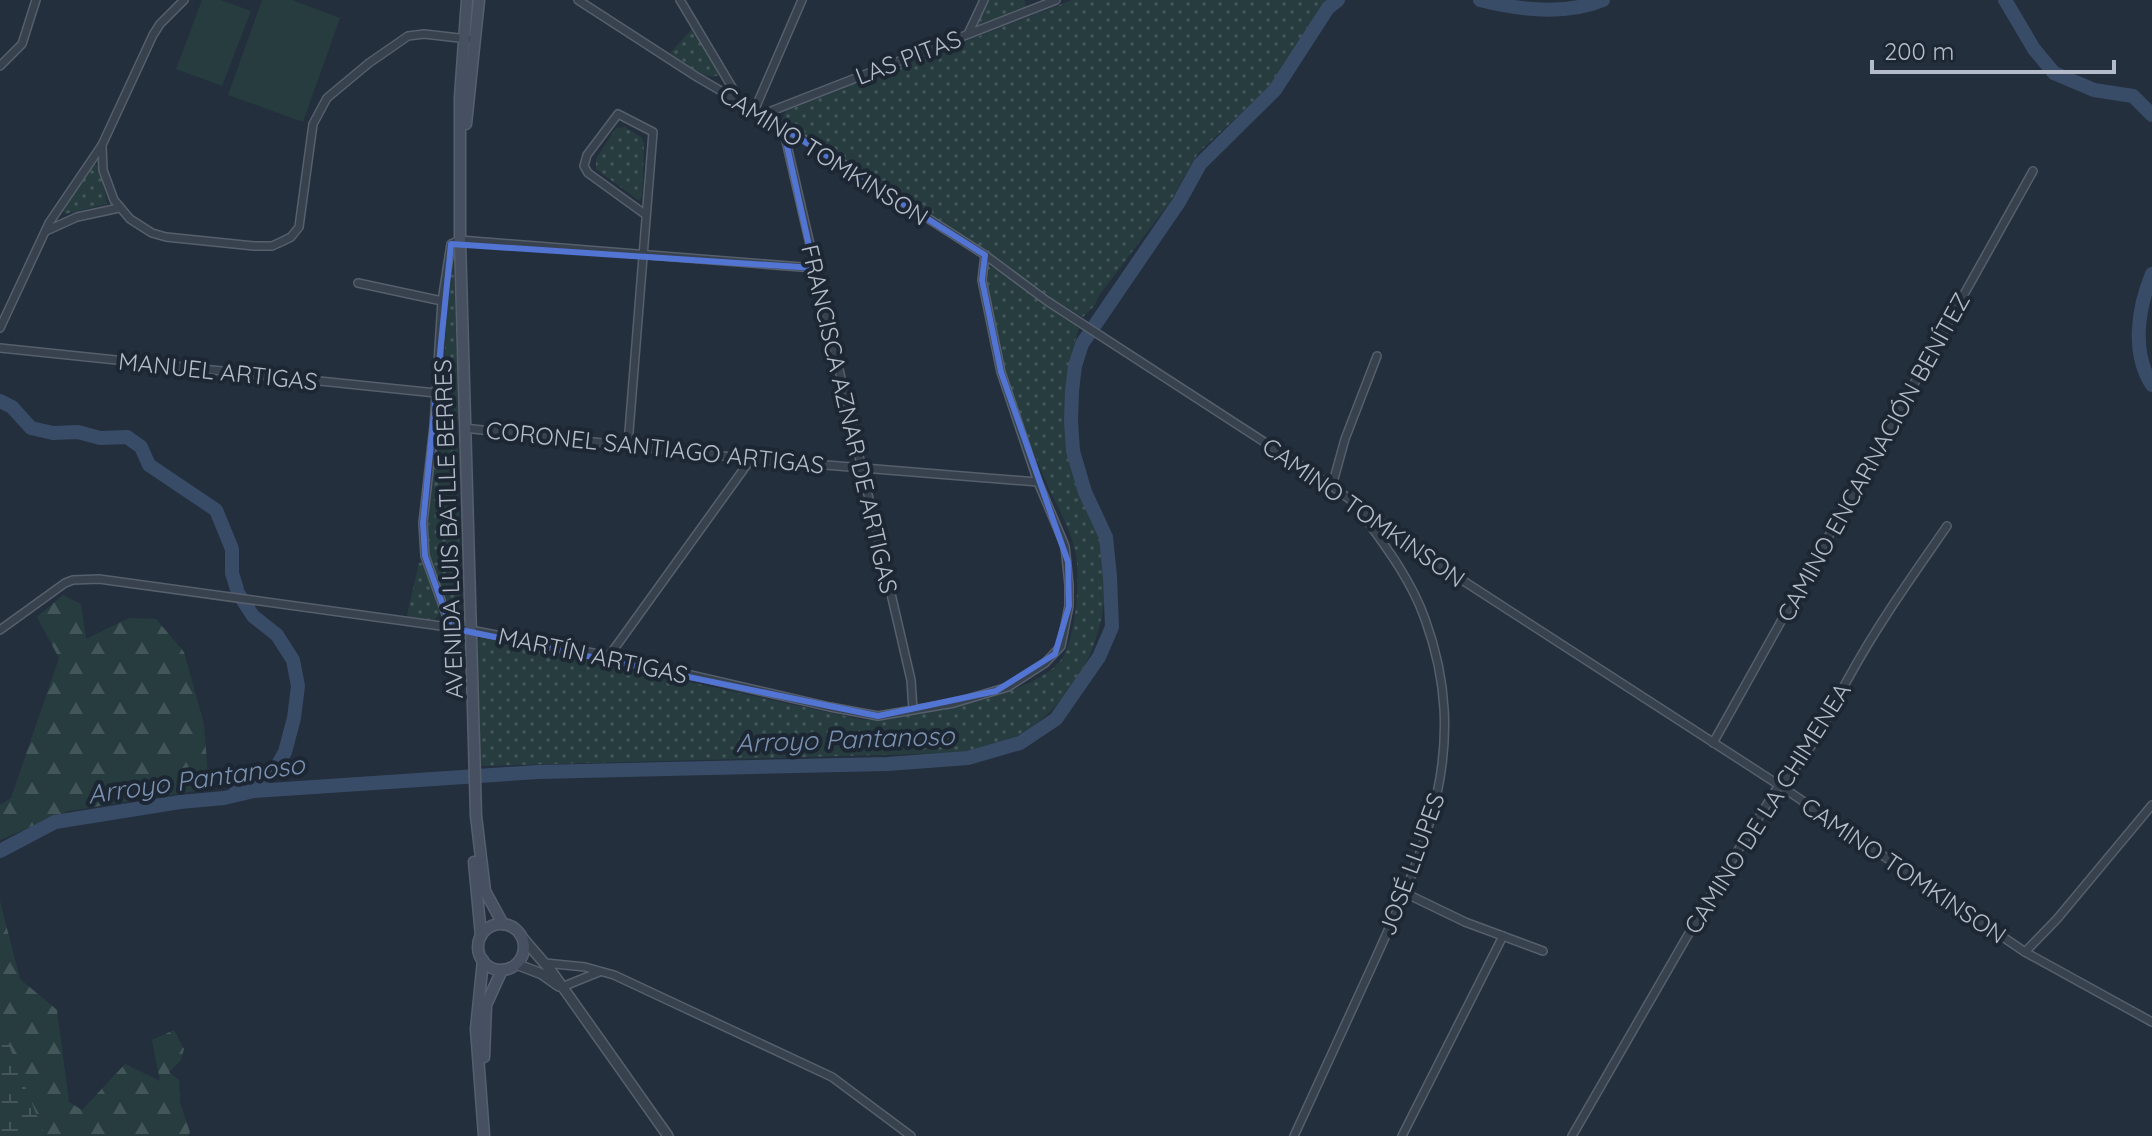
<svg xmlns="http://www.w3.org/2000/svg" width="2152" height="1136" font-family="Quicksand,sans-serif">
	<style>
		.grass { fill: url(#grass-dots) }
		.forest { fill: url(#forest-firs) }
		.wetland { fill: url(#wetland-marsh) }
		.garden { fill: #263c3f }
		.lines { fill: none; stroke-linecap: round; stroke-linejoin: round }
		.river { stroke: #394c67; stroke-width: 14 }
		.minor-casing { stroke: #565f6c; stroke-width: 10 }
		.tertiary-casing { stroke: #565f6c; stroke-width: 12 }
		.secondary-casing { stroke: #565f6c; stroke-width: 13 }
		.minor { stroke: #38414e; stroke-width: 7 }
		.tertiary { stroke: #38414e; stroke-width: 9 }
		.secondary { stroke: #465061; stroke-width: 10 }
		.marked { fill: none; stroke: #5274d3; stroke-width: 6; stroke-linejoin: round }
		.labels { text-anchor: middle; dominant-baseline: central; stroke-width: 8; stroke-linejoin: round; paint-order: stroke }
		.street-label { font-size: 24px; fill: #b4bcc9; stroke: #1d2633 }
		.water-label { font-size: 26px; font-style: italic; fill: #7c92b1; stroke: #1d2633 }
	</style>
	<defs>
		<pattern id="grass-dots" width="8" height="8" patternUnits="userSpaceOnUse" patternTransform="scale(2)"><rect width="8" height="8" fill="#263c3f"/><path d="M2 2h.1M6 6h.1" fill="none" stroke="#435659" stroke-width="1.8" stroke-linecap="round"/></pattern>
		<pattern id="forest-firs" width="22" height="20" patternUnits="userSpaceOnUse" patternTransform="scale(2)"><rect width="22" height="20" fill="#263c3f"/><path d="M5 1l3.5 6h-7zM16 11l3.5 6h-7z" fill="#435659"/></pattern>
		<pattern id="wetland-marsh" width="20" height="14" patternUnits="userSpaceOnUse" patternTransform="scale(2)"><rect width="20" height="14" fill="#263c3f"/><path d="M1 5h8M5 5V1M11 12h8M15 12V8" fill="none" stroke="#435659"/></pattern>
	</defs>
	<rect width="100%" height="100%" fill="#242f3e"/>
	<g class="grass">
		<path d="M 987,0 L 1024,0 L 1026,5 L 1022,11 L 978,27 L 977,22 Z"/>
		<path d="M 1072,0 L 1334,0 L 1306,42 L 1268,88 L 1198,153 L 1170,202 L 1100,294 L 1094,306 L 1083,317 L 1041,293 L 782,120 L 786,111 L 791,109 Z"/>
		<path d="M 693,28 L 718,68 L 719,75 C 702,82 684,62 670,53 Z"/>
		<path d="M 625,127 L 641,137 L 644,144 L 642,198 L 638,200 L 596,169 L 596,159 L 616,128 Z"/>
		<path d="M 93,164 L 98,166 L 101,171 L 107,204 L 65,214 L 62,209 Z"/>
		<path d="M 453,248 L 459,420 L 456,423 L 450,423 L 444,418 L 442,404 L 449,271 Z"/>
		<path d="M 986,265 L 994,268 L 1079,328 C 1064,374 1059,425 1075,471 C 1085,499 1101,527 1104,557 C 1113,633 1076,710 1005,742 C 988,749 969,751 952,753 L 479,766 L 478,641 L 481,637 L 864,720 C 908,719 1040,696 1063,657 C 1076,635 1081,575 1075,550 C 1069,525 1054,501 1044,477 C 1031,448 1021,417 1009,386 L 1002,362 L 984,268 Z"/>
		<path d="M 442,429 L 456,437 L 458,448 L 460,611 L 457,616 L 449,615 L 428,556 L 427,536 L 438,431 Z"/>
		<path d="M 423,562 L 440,612 L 434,621 L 410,618 L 407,615 L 419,563 Z"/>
	</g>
	<g class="forest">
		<path d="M 63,595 L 81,604 L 86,639 L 129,618 L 156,619 L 184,652 L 204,724 L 209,789 L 68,811 L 0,840 L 0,805 L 11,798 L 59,658 L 37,617 Z"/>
		<path d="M 0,901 L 20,979 L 57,1010 L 69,1102 L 82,1110 L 125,1064 L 160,1081 L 152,1040 L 174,1030 L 184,1049 L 181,1060 L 169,1072 L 179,1080 L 180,1103 L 190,1132 L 188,1136 L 0,1136 Z"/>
	</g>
	<path class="wetland" d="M 0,1023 L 45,1136 L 0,1136 Z"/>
	<g class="garden">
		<path d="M 202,0 L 221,0 L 251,11 L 222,86 L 176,69 Z"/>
		<path d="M 262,0 L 292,0 L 340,18 L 303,122 L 228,95 Z"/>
	</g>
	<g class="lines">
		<g class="river">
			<path d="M 1480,0 C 1519,10 1564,16 1603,0"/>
			<path d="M 2005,0 L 2034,49 L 2054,73 L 2094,90 L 2133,96 L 2152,115"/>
			<path d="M 2152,274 C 2138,308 2131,352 2152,385"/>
			<path d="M 0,401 L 12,407 L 31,428 L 53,433 L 78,432 L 100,438 L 127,437 L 141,447 L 149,465 L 216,510 L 232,549 L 232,573 L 238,593 L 253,616 L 277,635 L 293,660 L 298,686 L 294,718 L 285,752 L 273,773 L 236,791"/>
			<path d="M 0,851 L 55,822 L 180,802 L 224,798 L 254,791 L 538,772 L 887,764 L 968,758 L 1020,743 L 1056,719 L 1099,657 L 1112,627 L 1110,577 L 1106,537 L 1085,492 L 1073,451 L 1071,421 L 1072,391 L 1075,366 L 1082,344 L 1179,202 L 1200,164 L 1275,90 L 1328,8 L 1338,0"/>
		</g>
		<defs>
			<g id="minor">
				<path d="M 184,0 L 160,24 L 153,35 L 102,145 L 103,170 L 114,200 L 130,219 L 152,233 L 166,237 L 254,246 L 272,246 L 283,241 L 291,237 L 299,227 L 313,124 L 327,98 L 369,63 L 408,36 L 424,34 L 468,39"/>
				<path d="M 578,0 L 697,77 L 812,144 L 985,255 L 1047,301 L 1332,486 L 1428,558 L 1779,785 L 2025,952 L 2152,1022"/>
				<path d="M 680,0 L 742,104"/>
				<path d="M 968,34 L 984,0"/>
				<path d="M 0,66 L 22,44 L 36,0"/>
				<path d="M 754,111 L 802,0"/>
				<path d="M 761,115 L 1056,0"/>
				<path d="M 783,128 L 911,680 L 913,710"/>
				<path d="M 46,231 L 77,217 L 119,208"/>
				<path d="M 358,283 L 442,301"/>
				<path d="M 0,328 L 49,223 L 102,145"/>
				<path d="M 0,348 L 436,393"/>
				<path d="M 464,428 L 751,459 L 1038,482"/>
				<path d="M 628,444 C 636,340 645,236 653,132 L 618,114 L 587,155 L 584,166 L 588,173 L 646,215"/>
				<path d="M 1332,486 L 1345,439 L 1377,356"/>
				<path d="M 451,628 L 425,556 L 423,523 L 434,426 L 442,301 L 451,244 L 460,240 L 814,268"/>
				<path d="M 0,630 L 65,583 L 73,580 L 99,579 L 470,630 L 609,656 L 830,707 L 878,716 L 954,703 L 1008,687 L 1045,663 L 1061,646 L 1069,606 L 1069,585 L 1065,546 L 1038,482 L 1001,372 L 982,280 L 985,255"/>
				<path d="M 609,656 L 751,459"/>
				<path d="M 1713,743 L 2033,171"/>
				<path d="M 1405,893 L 1465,922 L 1543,951"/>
				<path d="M 2025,952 L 2057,919 L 2152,805"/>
				<path d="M 545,963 L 585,967 L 614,975 L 832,1077 L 911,1136"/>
				<path d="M 562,987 L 599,972"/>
				<path d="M 1294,1136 C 1320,1079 1347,1021 1373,964 C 1426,847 1472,748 1425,619 C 1411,579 1384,544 1359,510"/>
				<path d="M 1402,1136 L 1503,936"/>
				<path d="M 1572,1136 L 1722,876 L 1779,785 C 1812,755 1828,714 1849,677 C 1878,624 1913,575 1947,526"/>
			</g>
			<g id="tertiary">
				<path d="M 521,936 L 552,972 L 668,1136"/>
				<path d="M 516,964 L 542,974 L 559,986"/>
			</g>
			<g id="secondary">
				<path d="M 467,0 L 460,97 L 460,240 L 476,816 L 485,891 L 503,924"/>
				<path d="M 466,124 L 479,0"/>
				<path d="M 474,862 L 481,936"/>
				<circle cx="501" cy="947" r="23"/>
				<path d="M 483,960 L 476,1029 L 484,1136"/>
				<path d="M 484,1057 L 486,1005 L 502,970"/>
			</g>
		</defs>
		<use href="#minor" class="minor-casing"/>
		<use href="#tertiary" class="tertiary-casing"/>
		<use href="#secondary" class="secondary-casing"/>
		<use href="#minor" class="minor"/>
		<use href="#tertiary" class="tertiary"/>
		<use href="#secondary" class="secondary"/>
	</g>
	<path class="marked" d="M 783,128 L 985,255 L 982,280 L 1001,372 L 1068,562 L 1069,606 L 1055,654 L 996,691 L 878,716 L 451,628 L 425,556 L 423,523 L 451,244 L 814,268 Z"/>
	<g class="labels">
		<g class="street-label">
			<text transform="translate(908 57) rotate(-21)">LAS PITAS</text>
			<text transform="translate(824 155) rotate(32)">CAMINO TOMKINSON</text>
			<text transform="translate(218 371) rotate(6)">MANUEL ARTIGAS</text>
			<text transform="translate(850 419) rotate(77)">FRANCISCA AZNAR DE ARTIGAS</text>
			<text transform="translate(655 447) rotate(6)">CORONEL SANTIAGO ARTIGAS</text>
			<text transform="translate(1873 457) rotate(-61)">CAMINO ENCARNACIÓN BENÍTEZ</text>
			<text transform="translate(1364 512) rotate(35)">CAMINO TOMKINSON</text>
			<text transform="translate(448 529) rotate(-92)">AVENIDA LUIS BATLLE BERRES</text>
			<text transform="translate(593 655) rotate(12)">MARTÍN ARTIGAS</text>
			<text transform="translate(1767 808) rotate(-58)">CAMINO DE LA CHIMENEA</text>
			<text transform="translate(1411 864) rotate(-70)">JOSÉ LLUPES</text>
			<text transform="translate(1904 870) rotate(34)">CAMINO TOMKINSON</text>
		</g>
		<g class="water-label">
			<text transform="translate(845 739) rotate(-2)">Arroyo Pantanoso</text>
			<text transform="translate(196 779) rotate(-8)">Arroyo Pantanoso</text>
		</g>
	</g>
	<path d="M1872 60v12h242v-12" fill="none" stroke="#b4bcc9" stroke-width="4"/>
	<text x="1884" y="60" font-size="24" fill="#b4bcc9" stroke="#1d2633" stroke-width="6" paint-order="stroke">200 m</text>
</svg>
